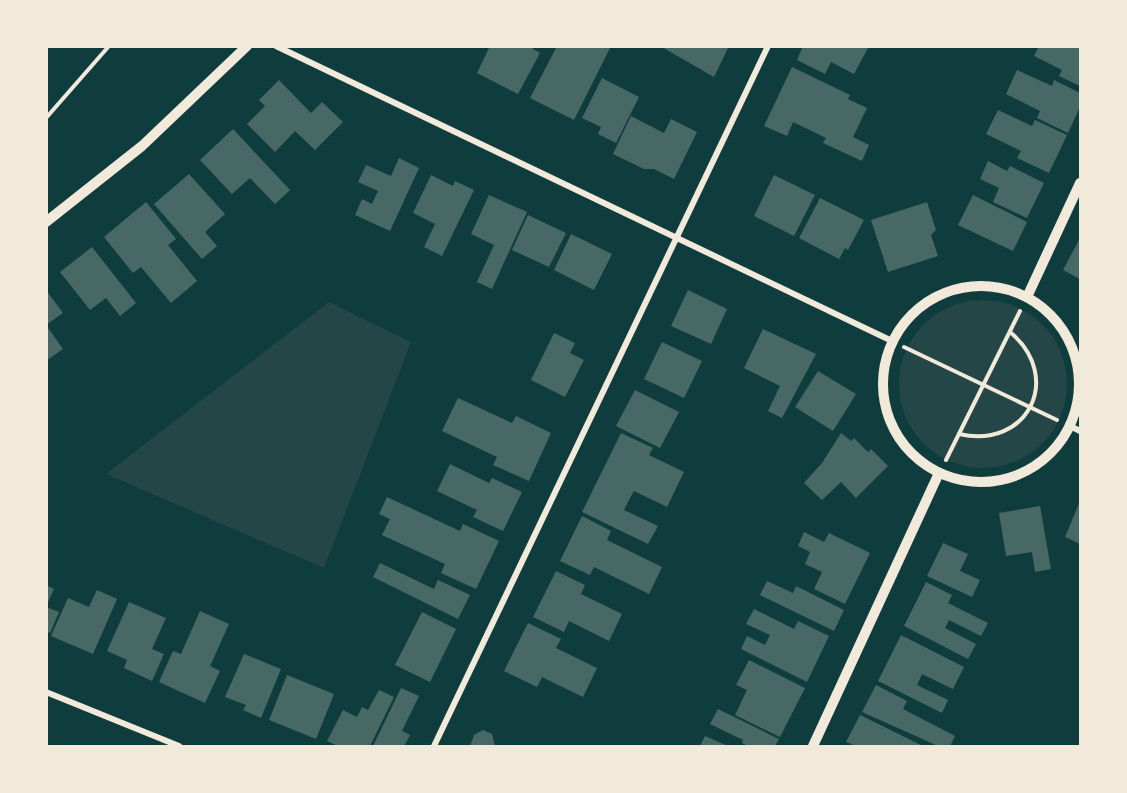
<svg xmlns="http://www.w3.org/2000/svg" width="1127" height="793" font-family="Mulish,sans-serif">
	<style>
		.green { fill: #244646 }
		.building { fill: #486865 }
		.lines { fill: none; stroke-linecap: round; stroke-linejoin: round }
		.path { stroke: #f1e9da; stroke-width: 4 }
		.minor { stroke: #f1e9da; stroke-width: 6 }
		.tertiary { stroke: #f1e9da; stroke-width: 10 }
	</style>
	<rect width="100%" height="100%" fill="#0f3d3e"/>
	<g class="green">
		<circle cx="983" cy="384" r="84"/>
		<path d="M 329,302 L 411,342 L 324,568 L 106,474 Z"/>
	</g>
	<g class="building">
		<path d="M 490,46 L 534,46 L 533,49 L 540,53 L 518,94 L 477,73 Z"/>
		<path d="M 557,46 L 611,46 L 574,120 L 530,98 Z"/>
		<path d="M 660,46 L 729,46 L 714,77 Z"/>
		<path d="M 803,46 L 866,46 L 868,48 L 854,74 L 831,62 L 825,74 L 797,60 Z"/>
		<path d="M 1039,46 L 1080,46 L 1080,86 L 1059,76 L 1062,70 L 1034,56 Z"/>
		<path d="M 792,67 L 850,95 L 848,99 L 867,108 L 853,137 L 869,145 L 862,161 L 823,143 L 826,138 L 793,122 L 787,136 L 764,126 Z"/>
		<path d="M 1017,70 L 1052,86 L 1054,80 L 1080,93 L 1080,107 L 1068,133 L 1037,118 L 1040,111 L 1006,94 Z"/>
		<path d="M 602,78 L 639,97 L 616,143 L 598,134 L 601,127 L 582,118 Z"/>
		<path d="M 279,80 L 311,113 L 322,102 L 343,122 L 315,150 L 295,131 L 275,152 L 247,124 L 265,106 L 259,100 Z"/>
		<path d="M 998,110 L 1032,126 L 1035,120 L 1067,135 L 1049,173 L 1017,158 L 1021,151 L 986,134 Z"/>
		<path d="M 631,116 L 664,133 L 671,119 L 697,132 L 674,179 L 654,169 L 644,169 L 613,154 Z"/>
		<path d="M 233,129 L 290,190 L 275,204 L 250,178 L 232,194 L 200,160 Z"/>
		<path d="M 399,158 L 419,168 L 390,231 L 355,215 L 362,199 L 372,204 L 378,191 L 358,182 L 366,165 L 391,176 Z"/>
		<path d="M 988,161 L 1007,171 L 1010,166 L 1044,183 L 1027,218 L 993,202 L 999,188 L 980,179 Z"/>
		<path d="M 189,174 L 225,214 L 205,232 L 217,246 L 202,259 L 154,204 Z"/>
		<path d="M 431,175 L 453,186 L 455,181 L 474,190 L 442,256 L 424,247 L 435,224 L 413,213 Z"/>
		<path d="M 774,175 L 815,195 L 794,236 L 754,216 Z"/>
		<path d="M 489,195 L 527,212 L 492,289 L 477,282 L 494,245 L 471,234 Z"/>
		<path d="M 973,195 L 1027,222 L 1013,251 L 958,225 Z"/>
		<path d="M 820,198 L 864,220 L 848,250 L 845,248 L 839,259 L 799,238 Z"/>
		<path d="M 146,202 L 176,239 L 168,245 L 197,281 L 171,303 L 141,267 L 133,273 L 104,237 Z"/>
		<path d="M 927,202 L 936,230 L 931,235 L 938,256 L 888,272 L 871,220 Z"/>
		<path d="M 528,215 L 566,233 L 549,267 L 512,250 Z"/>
		<path d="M 571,234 L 612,254 L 594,290 L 554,270 Z"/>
		<path d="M 1080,238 L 1080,279 L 1063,270 Z"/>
		<path d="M 92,247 L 136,303 L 120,316 L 106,298 L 90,310 L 60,272 Z"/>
		<path d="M 46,290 L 63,313 L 46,325 Z"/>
		<path d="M 688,290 L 727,309 L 711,344 L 671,326 Z"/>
		<path d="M 46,325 L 63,349 L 46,361 Z"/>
		<path d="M 763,329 L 816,354 L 782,418 L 768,411 L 780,386 L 744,368 Z"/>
		<path d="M 554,333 L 575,343 L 570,353 L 584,360 L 565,397 L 531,380 Z"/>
		<path d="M 662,342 L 702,361 L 684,398 L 644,379 Z"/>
		<path d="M 818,371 L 856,394 L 833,431 L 795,407 Z"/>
		<path d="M 635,390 L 679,412 L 660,448 L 616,426 Z"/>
		<path d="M 458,398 L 512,423 L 516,416 L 551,433 L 529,481 L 493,465 L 497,457 L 442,431 Z"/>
		<path d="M 621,433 L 653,448 L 649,455 L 684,472 L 667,507 L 634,491 L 630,498 L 624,510 L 658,526 L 648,544 L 582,512 Z"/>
		<path d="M 841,433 L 851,441 L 854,438 L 868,452 L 871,449 L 888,466 L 856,498 L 841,482 L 822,500 L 804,483 L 822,463 Z"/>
		<path d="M 450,464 L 489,483 L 492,478 L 522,492 L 503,531 L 473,517 L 477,510 L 437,491 Z"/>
		<path d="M 387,497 L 460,531 L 463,524 L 499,541 L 476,589 L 441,573 L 445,564 L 382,535 L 390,519 L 379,514 Z"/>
		<path d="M 1080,501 L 1080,544 L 1065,537 Z"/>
		<path d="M 1040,506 L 1051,569 L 1035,572 L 1032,552 L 1006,556 L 999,513 Z"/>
		<path d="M 582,516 L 611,531 L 607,540 L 662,567 L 649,594 L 594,567 L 590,575 L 560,561 Z"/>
		<path d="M 804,532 L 824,542 L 829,533 L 870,553 L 845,604 L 814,589 L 822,572 L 805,564 L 810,552 L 798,546 Z"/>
		<path d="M 943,543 L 968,554 L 960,571 L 980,580 L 972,597 L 927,576 Z"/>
		<path d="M 380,563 L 434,589 L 438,580 L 470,595 L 458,619 L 373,577 Z"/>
		<path d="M 556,571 L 585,585 L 581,594 L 622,614 L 609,641 L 569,621 L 564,632 L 533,617 Z"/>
		<path d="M 767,581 L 793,593 L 796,586 L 844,610 L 834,631 L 760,595 Z"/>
		<path d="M 926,582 L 952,595 L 948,603 L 988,623 L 981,636 L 949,620 L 945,628 L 976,644 L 968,659 L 904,626 Z"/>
		<path d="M 46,585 L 54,589 L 46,606 Z"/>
		<path d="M 97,590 L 117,599 L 93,654 L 51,636 L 68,598 L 89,607 Z"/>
		<path d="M 129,602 L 166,618 L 152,649 L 164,654 L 152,681 L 124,668 L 127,660 L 107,651 Z"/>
		<path d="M 46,607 L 59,612 L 50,633 L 46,631 Z"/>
		<path d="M 754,609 L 794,629 L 798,621 L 829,636 L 807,682 L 741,649 L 747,636 L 765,645 L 770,635 L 746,624 Z"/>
		<path d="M 200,611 L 229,624 L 210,666 L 220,671 L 205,703 L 159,682 L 173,651 L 181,654 Z"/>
		<path d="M 422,612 L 456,629 L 430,682 L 395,665 Z"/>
		<path d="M 528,623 L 561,639 L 556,648 L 597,668 L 583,697 L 542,677 L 537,687 L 504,671 Z"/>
		<path d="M 901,635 L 964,667 L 953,689 L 922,674 L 917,685 L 948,700 L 942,713 L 878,681 Z"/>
		<path d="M 244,654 L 281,669 L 261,718 L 243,710 L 246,705 L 225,697 Z"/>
		<path d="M 749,660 L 805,688 L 780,737 L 735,715 L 747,690 L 736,685 Z"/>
		<path d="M 287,675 L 334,694 L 316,739 L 269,720 Z"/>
		<path d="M 876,685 L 907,701 L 903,709 L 955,736 L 950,746 L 938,746 L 862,712 Z"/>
		<path d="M 401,688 L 419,696 L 402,731 L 410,735 L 404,746 L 373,746 Z"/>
		<path d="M 379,690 L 394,697 L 370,746 L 338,746 L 327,741 L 343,710 L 357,717 L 362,707 L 368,710 Z"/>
		<path d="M 718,709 L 779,739 L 775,746 L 748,746 L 742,743 L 743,740 L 710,724 Z"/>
		<path d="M 860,715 L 923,746 L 856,746 L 846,742 Z"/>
		<path d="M 483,730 L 492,734 L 495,746 L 470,746 L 474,735 Z"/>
		<path d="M 705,736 L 728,746 L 700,746 Z"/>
	</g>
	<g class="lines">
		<g class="path">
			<path d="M 46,118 L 109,46"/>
			<path d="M 904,347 L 1057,420"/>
			<path d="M 959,434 C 1028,450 1064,377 1010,332"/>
			<path d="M 946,460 L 1020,311"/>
		</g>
		<g class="minor">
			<path d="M 276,46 L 892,341"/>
			<path d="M 1070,426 L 1080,431"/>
			<path d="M 46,692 L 179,746"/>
			<path d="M 434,746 L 768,46"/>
		</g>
		<g class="tertiary">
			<path d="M 46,222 L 142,146 L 247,46"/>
			<circle cx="981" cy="384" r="98"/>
			<path d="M 1027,297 L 1080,183"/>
			<path d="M 813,746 L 939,473"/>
		</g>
	</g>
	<rect width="1127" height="793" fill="none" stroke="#f1e9da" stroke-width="96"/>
</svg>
